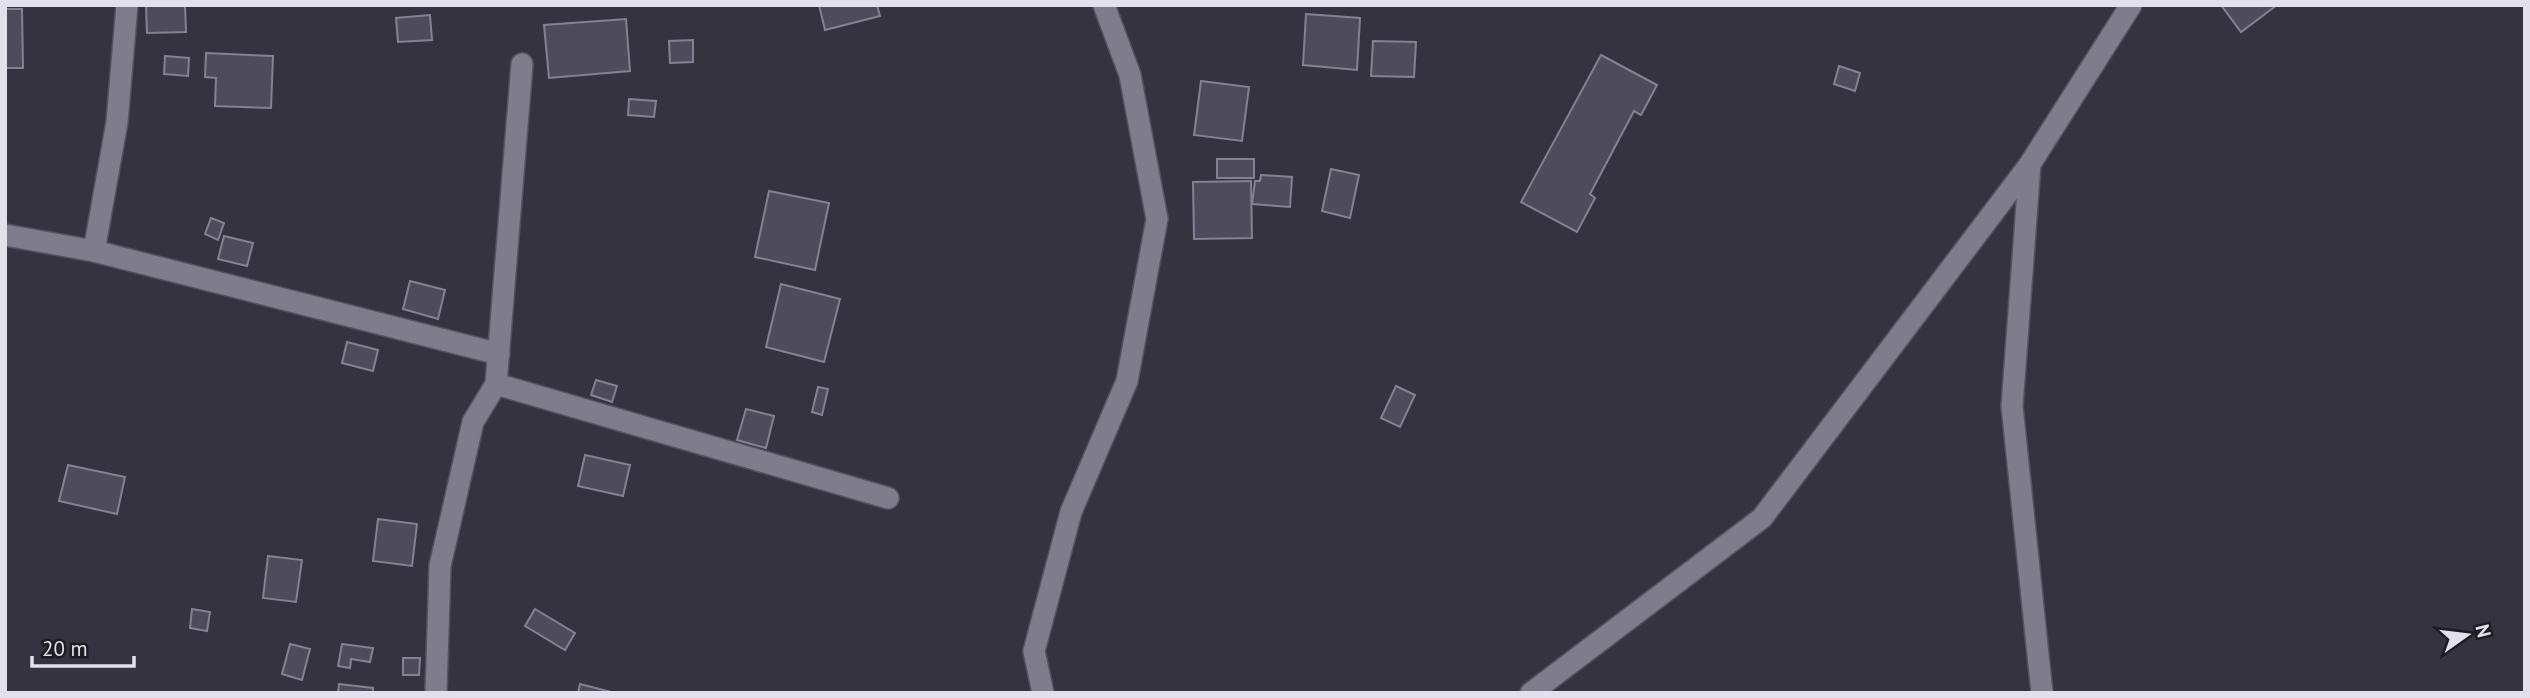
<svg xmlns="http://www.w3.org/2000/svg" width="2530" height="698" font-family="'PT Sans',sans-serif">
	<style>
		.building { fill: #4e4b5a; stroke: #858192; stroke-width: 2 }
		.lines { fill: none; stroke-linecap: round; stroke-linejoin: round }
		.street-casing { stroke: #55525e; stroke-width: 24 }
		.street { stroke: #7f7c8c; stroke-width: 21 }
	</style>
	<rect width="100%" height="100%" fill="#363341"/>
	<g class="building">
		<path d="M 146,5 L 185,5 L 186,32 L 147,33 Z"/>
		<path d="M 819,5 L 877,5 L 880,16 L 825,30 Z"/>
		<path d="M 2221,5 L 2277,5 L 2241,32 Z"/>
		<path d="M 5,9 L 22,9 L 23,68 L 5,68 Z"/>
		<path d="M 1306,14 L 1360,18 L 1357,70 L 1303,65 Z"/>
		<path d="M 430,15 L 432,40 L 398,42 L 396,18 Z"/>
		<path d="M 626,19 L 630,71 L 549,78 L 544,25 Z"/>
		<path d="M 693,40 L 693,62 L 670,63 L 669,41 Z"/>
		<path d="M 1373,41 L 1416,42 L 1414,77 L 1371,76 Z"/>
		<path d="M 206,53 L 273,56 L 271,108 L 215,106 L 216,78 L 205,77 Z"/>
		<path d="M 1601,55 L 1657,85 L 1641,115 L 1634,111 L 1590,194 L 1595,198 L 1577,232 L 1521,202 Z"/>
		<path d="M 165,56 L 189,58 L 188,76 L 164,74 Z"/>
		<path d="M 1839,66 L 1860,73 L 1855,91 L 1834,84 Z"/>
		<path d="M 1201,81 L 1249,87 L 1242,141 L 1194,135 Z"/>
		<path d="M 629,99 L 656,101 L 654,117 L 628,115 Z"/>
		<rect x="1217" y="159" width="37" height="19"/>
		<path d="M 1331,169 L 1359,175 L 1350,218 L 1322,211 Z"/>
		<path d="M 1261,175 L 1292,177 L 1290,207 L 1252,204 L 1255,181 L 1260,181 Z"/>
		<path d="M 1251,181 L 1252,238 L 1194,239 L 1193,182 Z"/>
		<path d="M 769,191 L 829,203 L 815,270 L 755,257 Z"/>
		<path d="M 211,218 L 224,223 L 218,240 L 205,234 Z"/>
		<path d="M 224,236 L 253,243 L 247,266 L 218,259 Z"/>
		<path d="M 410,281 L 445,290 L 438,319 L 403,309 Z"/>
		<path d="M 781,284 L 840,299 L 824,362 L 766,347 Z"/>
		<path d="M 347,342 L 378,350 L 373,371 L 342,363 Z"/>
		<path d="M 596,380 L 617,386 L 612,402 L 591,395 Z"/>
		<path d="M 1396,386 L 1415,395 L 1400,427 L 1381,418 Z"/>
		<path d="M 818,387 L 828,389 L 822,415 L 812,412 Z"/>
		<path d="M 746,409 L 774,416 L 766,448 L 737,440 Z"/>
		<path d="M 585,455 L 630,465 L 623,496 L 578,486 Z"/>
		<path d="M 68,465 L 125,477 L 117,514 L 59,501 Z"/>
		<path d="M 378,519 L 417,524 L 412,566 L 373,561 Z"/>
		<path d="M 268,556 L 302,560 L 296,602 L 263,598 Z"/>
		<path d="M 192,609 L 210,612 L 207,631 L 190,628 Z"/>
		<path d="M 535,609 L 575,633 L 565,650 L 525,626 Z"/>
		<path d="M 290,644 L 310,649 L 302,680 L 282,674 Z"/>
		<path d="M 342,644 L 373,648 L 370,662 L 351,659 L 350,668 L 338,666 Z"/>
		<path d="M 403,658 L 420,658 L 419,675 L 403,675 Z"/>
		<path d="M 339,684 L 373,688 L 373,693 L 338,693 Z"/>
		<path d="M 580,684 L 615,693 L 578,693 Z"/>
	</g>
	<g class="lines">
		<defs>
			<g id="street">
				<path d="M 5,235 L 94,251 L 499,354"/>
				<path d="M 94,251 L 117,122 L 127,5"/>
				<path d="M 496,384 L 888,498"/>
				<path d="M 436,693 L 440,566 L 473,422 L 496,384 L 522,64"/>
				<path d="M 1043,693 L 1034,651 L 1071,512 L 1127,381 L 1157,219 L 1130,75 L 1104,5"/>
				<path d="M 1531,693 L 1762,518 L 2030,164"/>
				<path d="M 2042,693 L 2012,406 L 2030,164 L 2131,5"/>
			</g>
		</defs>
		<use href="#street" class="street-casing"/>
		<use href="#street" class="street"/>
	</g>
	<rect width="2530" height="698" fill="none" stroke="#e2e0ea" stroke-width="14"/>
	<g transform="translate(2467 635) rotate(76)" stroke="#1d1c22" stroke-width="5" paint-order="stroke">
	<path d="M0-5L12 26L0 18L-12 26Z" fill="#e2e0ea"/>
	<text y="-10" font-size="19" font-weight="bold" text-anchor="middle" fill="#e2e0ea">N</text>
	</g>
	<path d="M32 656v10h102v-10" fill="none" stroke="#e2e0ea" stroke-width="3.5"/>
	<text x="42" y="656" font-size="21" fill="#e2e0ea" stroke="#1d1c22" stroke-width="5" paint-order="stroke">20 m</text>
</svg>
